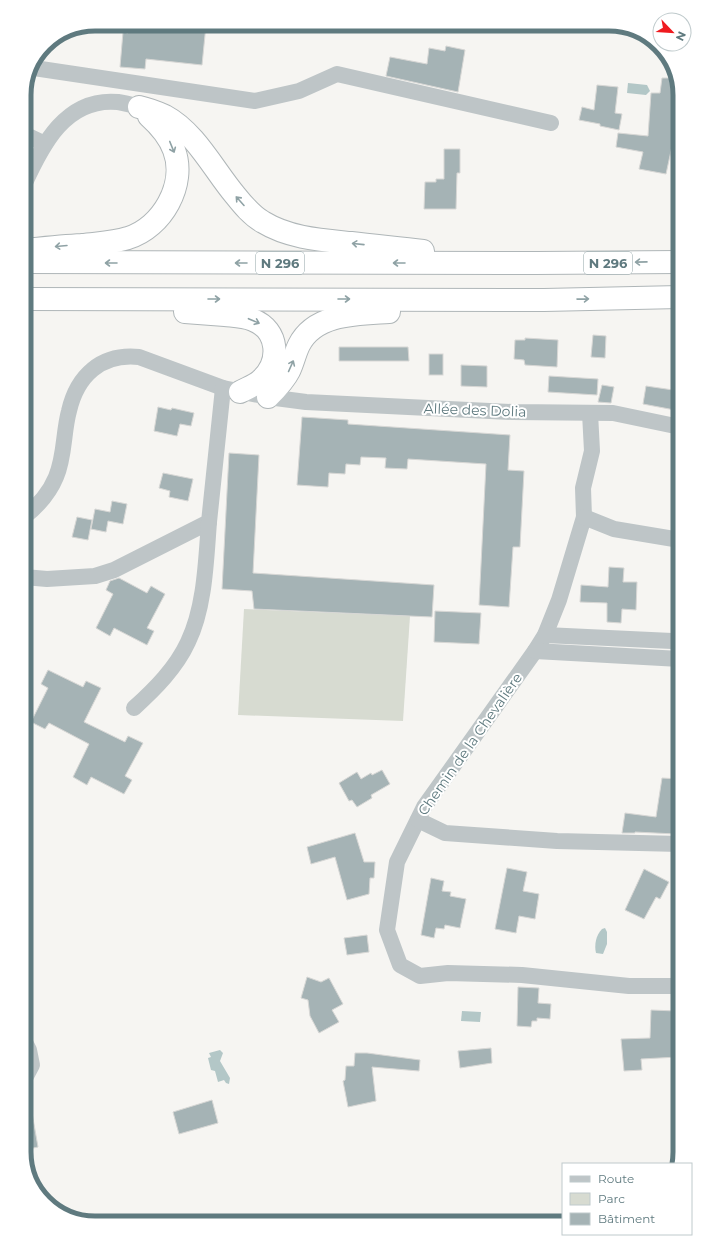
<svg xmlns="http://www.w3.org/2000/svg" width="704" height="1247" font-family="Montserrat,sans-serif">
	<style>
		.green { fill: #d7dbd1 }
		.water { fill: #b3c7c7 }
		.building { fill: #a5b3b5; stroke: #d7d7d5 }
		.lines { fill: none; stroke-linecap: round; stroke-linejoin: round }
		.trunk-casing { stroke: #afb6b8; stroke-width: 24 }
		.minor { stroke: #bec5c7; stroke-width: 16 }
		.trunk { stroke: #fff; stroke-width: 22 }
		.oneway { stroke: #8fa2a5 }
		.labels { text-anchor: middle; dominant-baseline: central; stroke-width: 4; stroke-linejoin: round; paint-order: stroke }
		.shield { fill: #fff; stroke: #8fa2a5; stroke-width: 1 }
		.shield-label { font-size: 13px; font-weight: bold; fill: #5f7a7f }
		.street-label { font-size: 14px; fill: #5f7a7f; stroke: #fff }
		.rim { fill: none; stroke: #5f7a7f; stroke-width: 5 }
	</style>
	<rect width="100%" height="100%" fill="#f6f5f2"/>
	<path class="green" d="M 244,609 L 410,616 L 403,721 L 238,715 Z"/>
	<g class="water">
		<path d="M 628,83 L 647,85 L 650,91 L 646,95 L 627,93 Z"/>
		<path d="M 605,928 L 607,932 L 607,944 L 603,954 L 596,953 C 594,945 596,935 602,929 Z"/>
		<path d="M 462,1011 L 481,1012 L 480,1022 L 461,1021 Z"/>
		<path d="M 220,1050 L 223,1053 L 220,1061 L 230,1078 L 229,1084 L 226,1083 L 224,1080 L 218,1082 L 215,1071 L 211,1070 L 208,1058 L 211,1057 L 209,1053 Z"/>
	</g>
	<g class="building">
		<path d="M 129,24 L 206,25 L 202,65 L 146,59 L 145,69 L 120,67 L 123,32 L 128,33 Z"/>
		<path d="M 446,46 L 465,50 L 458,92 L 386,76 L 390,57 L 427,64 L 429,48 L 445,51 Z"/>
		<path d="M 662,78 L 676,78 L 680,95 L 680,137 L 674,137 L 666,174 L 639,169 L 643,152 L 616,147 L 618,133 L 648,136 L 651,93 L 660,93 Z"/>
		<path d="M 597,85 L 618,87 L 615,113 L 622,114 L 619,130 L 600,126 L 600,124 L 579,120 L 582,107 L 594,110 Z"/>
		<path d="M 444,149 L 460,149 L 460,173 L 457,173 L 456,209 L 424,209 L 425,182 L 436,182 L 436,179 L 444,179 Z"/>
		<path d="M 593,335 L 606,336 L 605,358 L 591,357 Z"/>
		<path d="M 525,338 L 558,340 L 557,367 L 525,365 L 524,360 L 514,359 L 515,340 L 525,340 Z"/>
		<path d="M 339,347 L 408,347 L 409,361 L 339,361 Z"/>
		<rect x="429" y="354" width="14" height="21"/>
		<path d="M 461,365 L 487,366 L 487,387 L 461,386 Z"/>
		<path d="M 549,376 L 598,379 L 597,395 L 548,392 Z"/>
		<path d="M 602,385 L 614,387 L 611,403 L 598,402 Z"/>
		<path d="M 646,386 L 680,391 L 680,411 L 643,404 Z"/>
		<path d="M 158,407 L 171,410 L 172,408 L 194,413 L 191,426 L 180,424 L 177,436 L 154,431 Z"/>
		<path d="M 302,417 L 348,420 L 348,424 L 510,435 L 508,470 L 524,471 L 520,547 L 513,547 L 509,607 L 479,605 L 486,464 L 408,459 L 407,469 L 385,468 L 386,458 L 361,457 L 360,465 L 346,464 L 345,474 L 329,473 L 328,487 L 297,485 Z"/>
		<path d="M 229,453 L 259,455 L 253,573 L 434,585 L 432,617 L 254,609 L 252,591 L 222,589 Z"/>
		<path d="M 163,473 L 193,479 L 188,501 L 169,497 L 170,491 L 159,488 Z"/>
		<path d="M 112,501 L 127,504 L 123,524 L 108,521 L 106,532 L 91,529 L 95,509 L 110,512 Z"/>
		<path d="M 77,517 L 92,520 L 88,540 L 72,537 Z"/>
		<path d="M 609,567 L 624,568 L 623,582 L 637,582 L 636,610 L 622,609 L 621,623 L 607,622 L 607,603 L 580,602 L 581,585 L 608,587 Z"/>
		<path d="M 119,578 L 147,593 L 151,586 L 165,594 L 147,628 L 154,631 L 147,645 L 114,628 L 110,636 L 96,628 L 113,594 L 106,590 L 110,581 Z"/>
		<path d="M 435,611 L 481,613 L 479,644 L 434,642 Z"/>
		<path d="M 48,670 L 83,687 L 86,681 L 101,688 L 84,722 L 125,742 L 128,736 L 143,743 L 125,776 L 132,780 L 124,794 L 91,777 L 87,785 L 73,777 L 89,744 L 49,723 L 45,729 L 31,722 L 48,688 L 41,684 Z"/>
		<path d="M 382,770 L 390,784 L 371,795 L 372,798 L 357,807 L 352,800 L 349,801 L 339,783 L 357,772 L 361,779 L 371,773 L 372,775 Z"/>
		<path d="M 662,778 L 680,779 L 680,810 L 676,834 L 635,832 L 635,833 L 622,833 L 625,813 L 656,817 Z"/>
		<path d="M 355,833 L 364,862 L 375,862 L 374,878 L 370,878 L 369,894 L 347,900 L 335,857 L 311,864 L 307,847 Z"/>
		<path d="M 507,868 L 527,872 L 523,891 L 539,894 L 535,919 L 519,916 L 516,933 L 495,929 Z"/>
		<path d="M 644,869 L 669,882 L 660,899 L 656,897 L 644,919 L 625,910 Z"/>
		<path d="M 431,878 L 444,881 L 442,891 L 451,892 L 450,896 L 466,899 L 460,928 L 445,925 L 444,929 L 436,928 L 434,938 L 421,935 Z"/>
		<path d="M 367,935 L 369,952 L 347,955 L 344,938 Z"/>
		<path d="M 307,977 L 321,982 L 329,978 L 343,1004 L 332,1010 L 339,1022 L 319,1033 L 310,1016 L 308,1000 L 301,998 Z"/>
		<path d="M 518,987 L 539,988 L 538,1003 L 551,1004 L 550,1019 L 537,1018 L 537,1021 L 532,1021 L 531,1027 L 517,1026 Z"/>
		<path d="M 651,1010 L 676,1011 L 678,1057 L 641,1059 L 642,1070 L 624,1071 L 621,1039 L 650,1038 Z"/>
		<path d="M 491,1048 L 492,1063 L 460,1068 L 458,1051 Z"/>
		<path d="M 355,1053 L 367,1053 L 420,1060 L 419,1071 L 372,1067 L 376,1101 L 348,1107 L 343,1081 L 345,1080 L 346,1066 L 354,1066 Z"/>
		<path d="M 212,1100 L 218,1123 L 179,1134 L 173,1112 Z"/>
		<path d="M 31,1107 L 38,1147 L 24,1150 L 24,1108 Z"/>
	</g>
	<g class="lines">
		<defs>
			<g id="trunk">
				<path d="M 139,107 C 148,109 156,112 165,116 C 195,132 214,170 235,195 C 243,205 252,216 263,222 C 289,238 321,240 351,243 C 375,246 399,248 423,251"/>
				<path d="M 24,250 C 44,248 63,246 82,245 C 97,243 113,243 128,238 C 162,228 187,184 174,150 C 169,136 159,125 149,116"/>
				<path d="M 24,262 L 536,263 L 680,262"/>
				<path d="M 24,299 L 544,300 L 680,297"/>
				<path d="M 185,312 C 198,313 212,314 225,315 C 234,316 244,316 253,320 C 279,330 281,362 261,380 C 256,385 247,388 240,392"/>
				<path d="M 268,397 C 276,389 284,381 289,371 C 293,363 295,353 299,345 C 315,313 358,314 389,312"/>
			</g>
		</defs>
		<use href="#trunk" class="trunk-casing"/>
		<g class="minor">
			<path d="M 34,68 L 255,101 L 299,91 L 337,74 L 551,123"/>
			<path d="M 24,134 L 45,144"/>
			<path d="M 24,185 C 42,145 66,97 118,102 C 125,103 132,105 139,107"/>
			<path d="M 590,413 L 592,451 L 583,488 L 584,517 L 559,600 L 545,635 L 535,651 L 424,807 L 397,862 L 387,930 L 400,965 L 420,976 L 448,973 L 522,975 L 629,986 L 680,986"/>
			<path d="M 24,517 C 38,506 49,494 56,477 C 65,456 63,433 69,411 C 77,376 101,353 139,357 L 223,388 L 268,397 L 306,402 L 512,412 L 613,413 L 680,427"/>
			<path d="M 584,517 L 614,529 L 680,540"/>
			<path d="M 24,577 L 47,579 L 95,576 L 114,570 L 209,522 L 223,388"/>
			<path d="M 545,635 L 672,641"/>
			<path d="M 535,651 L 680,659"/>
			<path d="M 134,708 C 155,689 176,668 188,642 C 205,607 206,560 209,522"/>
			<path d="M 418,820 L 445,833 L 557,841 L 680,844"/>
			<path d="M 24,1080 L 32,1065 L 29,1050 L 24,1040"/>
		</g>
		<use href="#trunk" class="trunk"/>
	</g>
	<defs><path id="oneway-shaft" d="M-6 0H5M1.5-3L5.5 0L1.5 3" fill="none" stroke-width="1.6" stroke-linecap="round" stroke-linejoin="round"/></defs>
	<g class="oneway">
		<use href="#oneway-shaft" transform="translate(172 147) rotate(68)"/>
		<use href="#oneway-shaft" transform="translate(240 201) rotate(-132)"/>
		<use href="#oneway-shaft" transform="translate(358 244) rotate(-174)"/>
		<use href="#oneway-shaft" transform="translate(61 246) rotate(175)"/>
		<use href="#oneway-shaft" transform="translate(641 262) rotate(179)"/>
		<use href="#oneway-shaft" transform="translate(111 263) rotate(-180)"/>
		<use href="#oneway-shaft" transform="translate(241 263) rotate(-180)"/>
		<use href="#oneway-shaft" transform="translate(399 263) rotate(-180)"/>
		<use href="#oneway-shaft" transform="translate(214 299)"/>
		<use href="#oneway-shaft" transform="translate(344 299)"/>
		<use href="#oneway-shaft" transform="translate(583 299) rotate(-1)"/>
		<use href="#oneway-shaft" transform="translate(254 321) rotate(23)"/>
		<use href="#oneway-shaft" transform="translate(291 366) rotate(-66)"/>
	</g>
	<g class="labels">
		<g class="shield">
			<rect x="256" y="252" width="48" height="22" rx="3"/>
			<rect x="584" y="252" width="48" height="22" rx="3"/>
		</g>
		<g class="shield-label">
			<text x="280" y="263">N 296</text>
			<text x="608" y="263">N 296</text>
		</g>
		<g class="street-label">
			<text transform="translate(475 410) rotate(2)">Allée des Dolia</text>
			<text transform="translate(470 744) rotate(-55)">Chemin de la Chevalière</text>
		</g>
	</g>
	<path d="M0 0H704V1247H0ZM95 31H609A64 64 0 0 1 673 95V1152A64 64 0 0 1 609 1216H95A64 64 0 0 1 31 1152V95A64 64 0 0 1 95 31Z" fill="#fff" fill-rule="evenodd"/>
	<path class="rim" d="M95 31H609A64 64 0 0 1 673 95V1152A64 64 0 0 1 609 1216H95A64 64 0 0 1 31 1152V95A64 64 0 0 1 95 31Z"/>
	<rect x="562" y="1163" width="130" height="72" fill="#ffffff" stroke="#bfcacc"/>
	<rect x="570" y="1176" width="20" height="6" fill="#bec5c7" stroke="#bfcacc"/>
	<text x="598" y="1183" font-size="12" fill="#5f7a7f">Route</text>
	<rect x="570" y="1193" width="20" height="12" fill="#d7dbd1" stroke="#bfcacc"/>
	<text x="598" y="1203" font-size="12" fill="#5f7a7f">Parc</text>
	<rect x="570" y="1213" width="20" height="12" fill="#a5b3b5" stroke="#bfcacc"/>
	<text x="598" y="1223" font-size="12" fill="#5f7a7f">Bâtiment</text>
	<g transform="translate(672 32) rotate(115)"><circle r="19" fill="#ffffff" stroke="#bfcacc"/>
	<path d="M0-3L7 15L0 10L-7 15Z" fill="#ef1a1f"/>
	<text y="-6" font-size="11" font-weight="bold" text-anchor="middle" fill="#5f7a7f">N</text>
	</g>
</svg>
